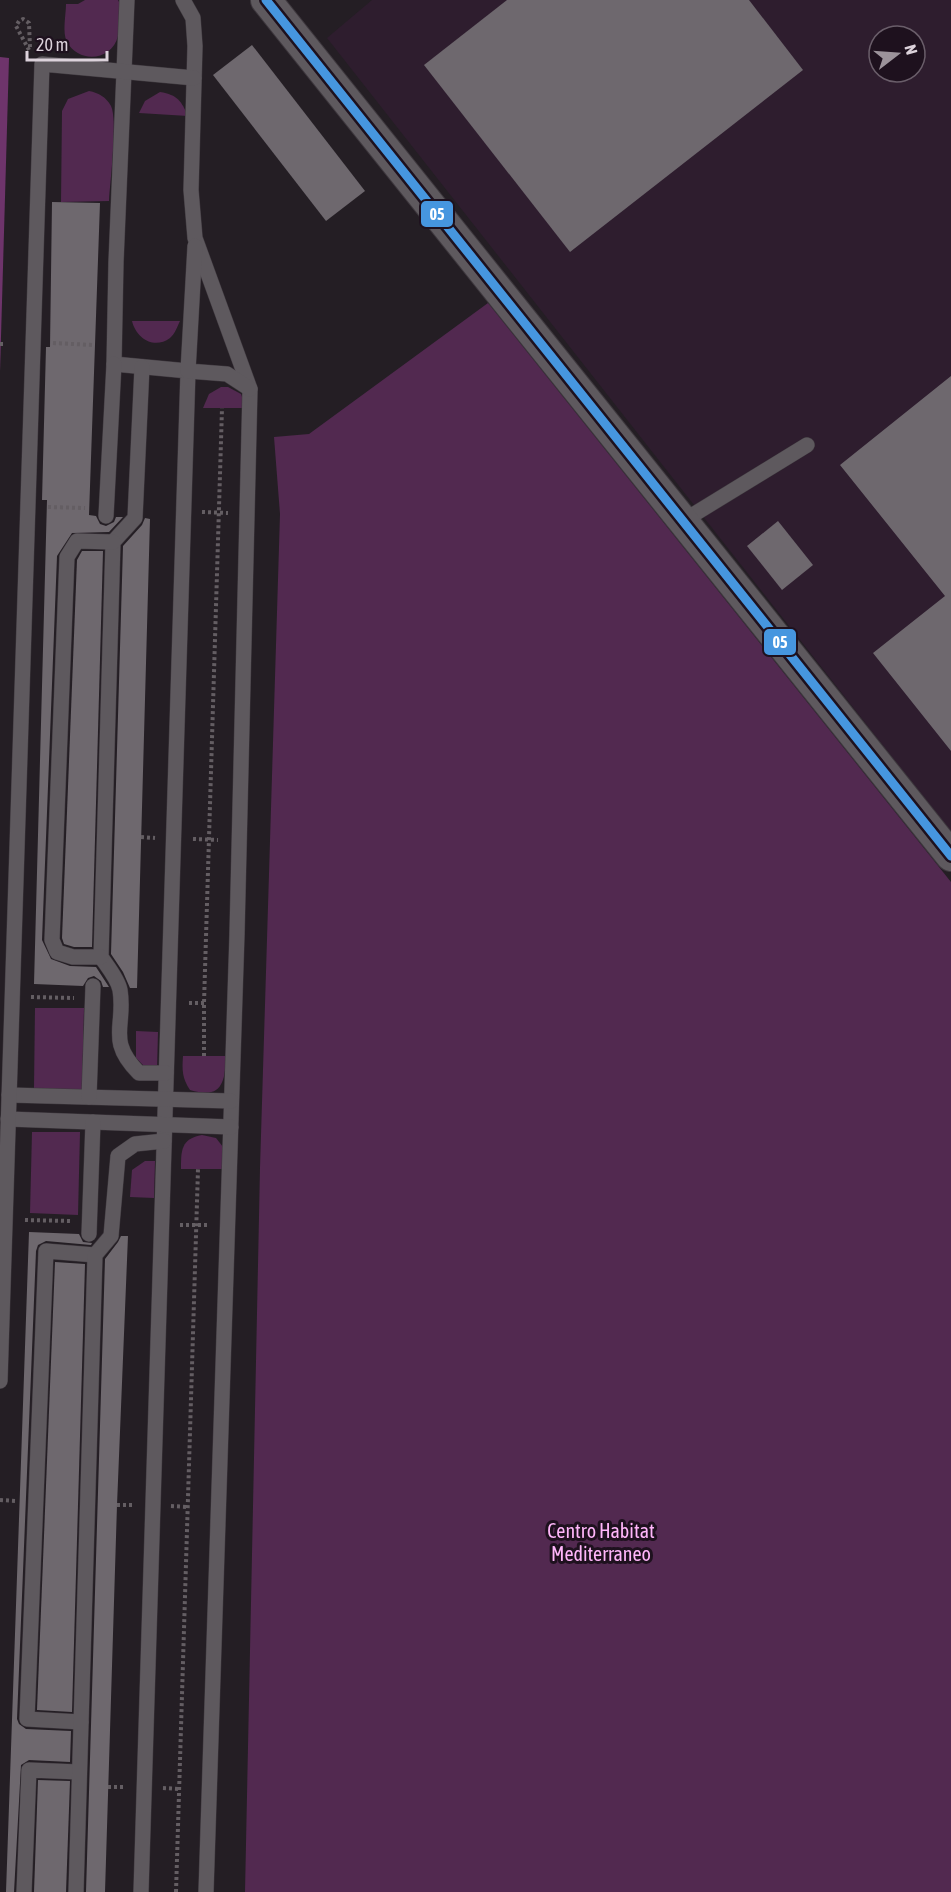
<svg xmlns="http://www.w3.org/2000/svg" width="951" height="1892" font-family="'Asap Condensed',sans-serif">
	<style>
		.built { fill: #2e1d2e; fill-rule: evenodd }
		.green { fill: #522950 }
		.water { fill: #6e346b }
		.building { fill: #6e686e }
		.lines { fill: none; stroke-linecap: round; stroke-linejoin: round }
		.service-casing { stroke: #3e383e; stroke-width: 16 }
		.minor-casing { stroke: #3e383e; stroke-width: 32 }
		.path { stroke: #645e63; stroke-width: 4; stroke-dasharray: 3 3; stroke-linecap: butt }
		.service { stroke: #5e595e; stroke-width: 15 }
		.minor { stroke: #5e595e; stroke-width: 30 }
		.bus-1-casing { stroke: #1e111e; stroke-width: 14 }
		.bus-1 { stroke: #4696df; stroke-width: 9 }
		.labels { text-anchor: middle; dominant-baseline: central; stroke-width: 6; stroke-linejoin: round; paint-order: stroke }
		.park-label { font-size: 20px; fill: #ffb6fa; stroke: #1e111e }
		.line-badge { stroke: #1e111e; stroke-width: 2 }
		.badge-label { font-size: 16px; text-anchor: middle; font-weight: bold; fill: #fff }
	</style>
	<rect width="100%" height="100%" fill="#241e24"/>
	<path class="built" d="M 372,0 L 951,0 L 951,832 L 327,38 ZM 879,36 L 915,36 L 915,72 L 879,72 Z"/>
	<g class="green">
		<path d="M 85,0 L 118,0 L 119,2 C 119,13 120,26 118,36 C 112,61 79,64 67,42 C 62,32 66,15 66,4 L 78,4 Z"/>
		<path d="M 89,91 C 99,93 106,97 111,106 C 118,121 110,182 109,201 L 61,202 L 62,111 L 68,99 Z"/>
		<path d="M 160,92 C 178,95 181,101 188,116 L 139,113 L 145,101 Z"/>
		<path d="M 488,303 L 951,882 L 951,1892 L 245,1892 L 260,1168 L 280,514 L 274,437 L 309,434 Z"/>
		<path d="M 132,321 L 180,321 C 177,327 175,334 170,338 C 154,350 136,338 132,321 Z"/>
		<path d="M 221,387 L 228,387 L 241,394 L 246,408 L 203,408 L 209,394 Z"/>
		<path d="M 35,1008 L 84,1008 L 82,1091 L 34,1089 Z"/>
		<path d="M 136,1031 L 158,1032 L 157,1070 L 146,1068 L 136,1058 Z"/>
		<path d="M 183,1056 L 226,1056 C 225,1082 222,1100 190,1090 C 182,1078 182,1070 183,1056 Z"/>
		<path d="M 32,1132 L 80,1132 L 78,1215 L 30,1213 Z"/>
		<path d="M 202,1135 L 216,1138 L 223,1147 L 224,1169 L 181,1169 C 181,1150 181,1139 202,1135 Z"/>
		<path d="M 145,1161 L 155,1161 L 154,1198 L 130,1197 L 132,1170 Z"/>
	</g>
	<path class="water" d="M 0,57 L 9,58 L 0,372 Z"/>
	<g class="building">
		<path d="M 507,0 L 749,0 L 803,70 L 570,252 L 424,65 Z"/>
		<path d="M 252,45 L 365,191 L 326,221 L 213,75 Z"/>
		<path d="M 52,202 L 100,203 L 89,515 L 96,516 L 100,524 L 106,526 L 114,522 L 116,517 L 123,517 L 109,532 L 72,533 L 57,556 L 42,940 L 51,959 L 70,966 L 96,967 L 109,987 L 103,987 L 101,981 L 94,976 L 88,978 L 83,986 L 34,984 L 47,500 L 42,500 L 46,347 L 50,347 Z"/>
		<path d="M 951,376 L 951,751 L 873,653 L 945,596 L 840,465 Z"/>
		<path d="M 145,518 L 150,519 L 137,988 L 130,988 L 123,972 L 111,954 L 123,546 L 142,525 Z"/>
		<path d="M 778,521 L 813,565 L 782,590 L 747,546 Z"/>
		<path d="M 82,551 L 103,551 L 92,947 L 74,947 L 64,944 L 62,938 L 77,560 Z"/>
		<path d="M 29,1232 L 79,1234 L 83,1242 L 92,1243 L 91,1245 L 46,1241 L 38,1245 L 36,1251 L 17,1719 L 19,1724 L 26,1729 L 71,1731 L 70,1762 L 29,1760 L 21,1765 L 14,1892 L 6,1892 Z"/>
		<path d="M 121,1236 L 128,1236 L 117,1505 L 105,1892 L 86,1892 L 105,1259 L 118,1242 Z"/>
		<path d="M 55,1262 L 85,1264 L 72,1712 L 37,1710 Z"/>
		<path d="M 38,1780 L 70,1781 L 66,1892 L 34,1892 Z"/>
	</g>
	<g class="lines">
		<defs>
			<g id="service">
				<path d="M 127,0 L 116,262 L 114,364 L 188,371 L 141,1892"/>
				<path d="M 183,0 L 193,18 L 195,46 L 191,190 L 195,238 L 250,389 L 237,934 L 206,1892"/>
				<path d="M 195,246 L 188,371 L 227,374 L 250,389"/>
				<path d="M 142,367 L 135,518 L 113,542 L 101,957 C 107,966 118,979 120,990 C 126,1026 106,1040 139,1073 L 166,1073"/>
				<path d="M 106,516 L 114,364"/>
				<path d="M 683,521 L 807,445"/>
				<path d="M 101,957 L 73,957 L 57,952 L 52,940 L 67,557 L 77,541 L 113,542"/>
				<path d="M 9,1095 L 231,1101"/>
				<path d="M 89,1097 L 93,986"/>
				<path d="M 8,1119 L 231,1127"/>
				<path d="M 89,1234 L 93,1122"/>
				<path d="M 0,1381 L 42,64 L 194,78"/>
				<path d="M 81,1722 L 27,1719 L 46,1251 L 95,1255"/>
				<path d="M 24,1892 L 29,1770 L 79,1772"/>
				<path d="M 76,1892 L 95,1255 L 111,1236 L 118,1156 L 135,1144 L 164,1141"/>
			</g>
			<path id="minor" d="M 266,0 L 951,856"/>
		</defs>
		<use href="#service" class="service-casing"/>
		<use href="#minor" class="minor-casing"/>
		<g class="path">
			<path d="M 29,50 L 16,26 L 19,21 L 23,19 L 29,23 L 30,48"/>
			<path d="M 53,343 L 93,345"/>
			<path d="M 0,344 L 4,344"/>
			<path d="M 48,507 L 85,508"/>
			<path d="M 202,512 L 228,513"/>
			<path d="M 141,837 L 155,838"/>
			<path d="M 193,839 L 218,840"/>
			<path d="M 31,997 L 74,998"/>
			<path d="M 189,1003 L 204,1003"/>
			<path d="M 204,1056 L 204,1003 L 222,408"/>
			<path d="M 25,1220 L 71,1221"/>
			<path d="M 180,1225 L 209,1225"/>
			<path d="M 0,1500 L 17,1501"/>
			<path d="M 117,1505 L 134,1505"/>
			<path d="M 171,1506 L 188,1507"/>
			<path d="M 108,1787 L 126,1787"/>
			<path d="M 163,1788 L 180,1789"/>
			<path d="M 176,1892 L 198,1169"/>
		</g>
		<use href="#service" class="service"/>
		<use href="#minor" class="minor"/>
		<defs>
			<path id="bus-1" d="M 266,0 L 951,856"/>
		</defs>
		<use href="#bus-1" class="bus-1-casing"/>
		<use href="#bus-1" class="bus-1"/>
	</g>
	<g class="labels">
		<g class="park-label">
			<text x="601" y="1530">Centro Habitat<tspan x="601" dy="23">Mediterraneo</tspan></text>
		</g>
	</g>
	<g class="line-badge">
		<rect x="420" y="200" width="34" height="28" rx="6" fill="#4696df"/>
		<rect x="763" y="628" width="34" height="28" rx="6" fill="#4696df"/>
	</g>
	<g class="badge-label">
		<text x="437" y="220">05</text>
		<text x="780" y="648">05</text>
	</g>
	<g transform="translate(897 54) rotate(73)"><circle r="28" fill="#1e111e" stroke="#6a5e6a" stroke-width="1.5"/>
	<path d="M0-4.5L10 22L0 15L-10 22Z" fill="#9c939b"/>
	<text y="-9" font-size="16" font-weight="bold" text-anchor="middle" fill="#dcd2db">N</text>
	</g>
	<path d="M27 51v9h80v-9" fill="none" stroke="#dcd2db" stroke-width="3"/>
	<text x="36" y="51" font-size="18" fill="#dcd2db" stroke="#1e111e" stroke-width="4.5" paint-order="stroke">20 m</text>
</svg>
